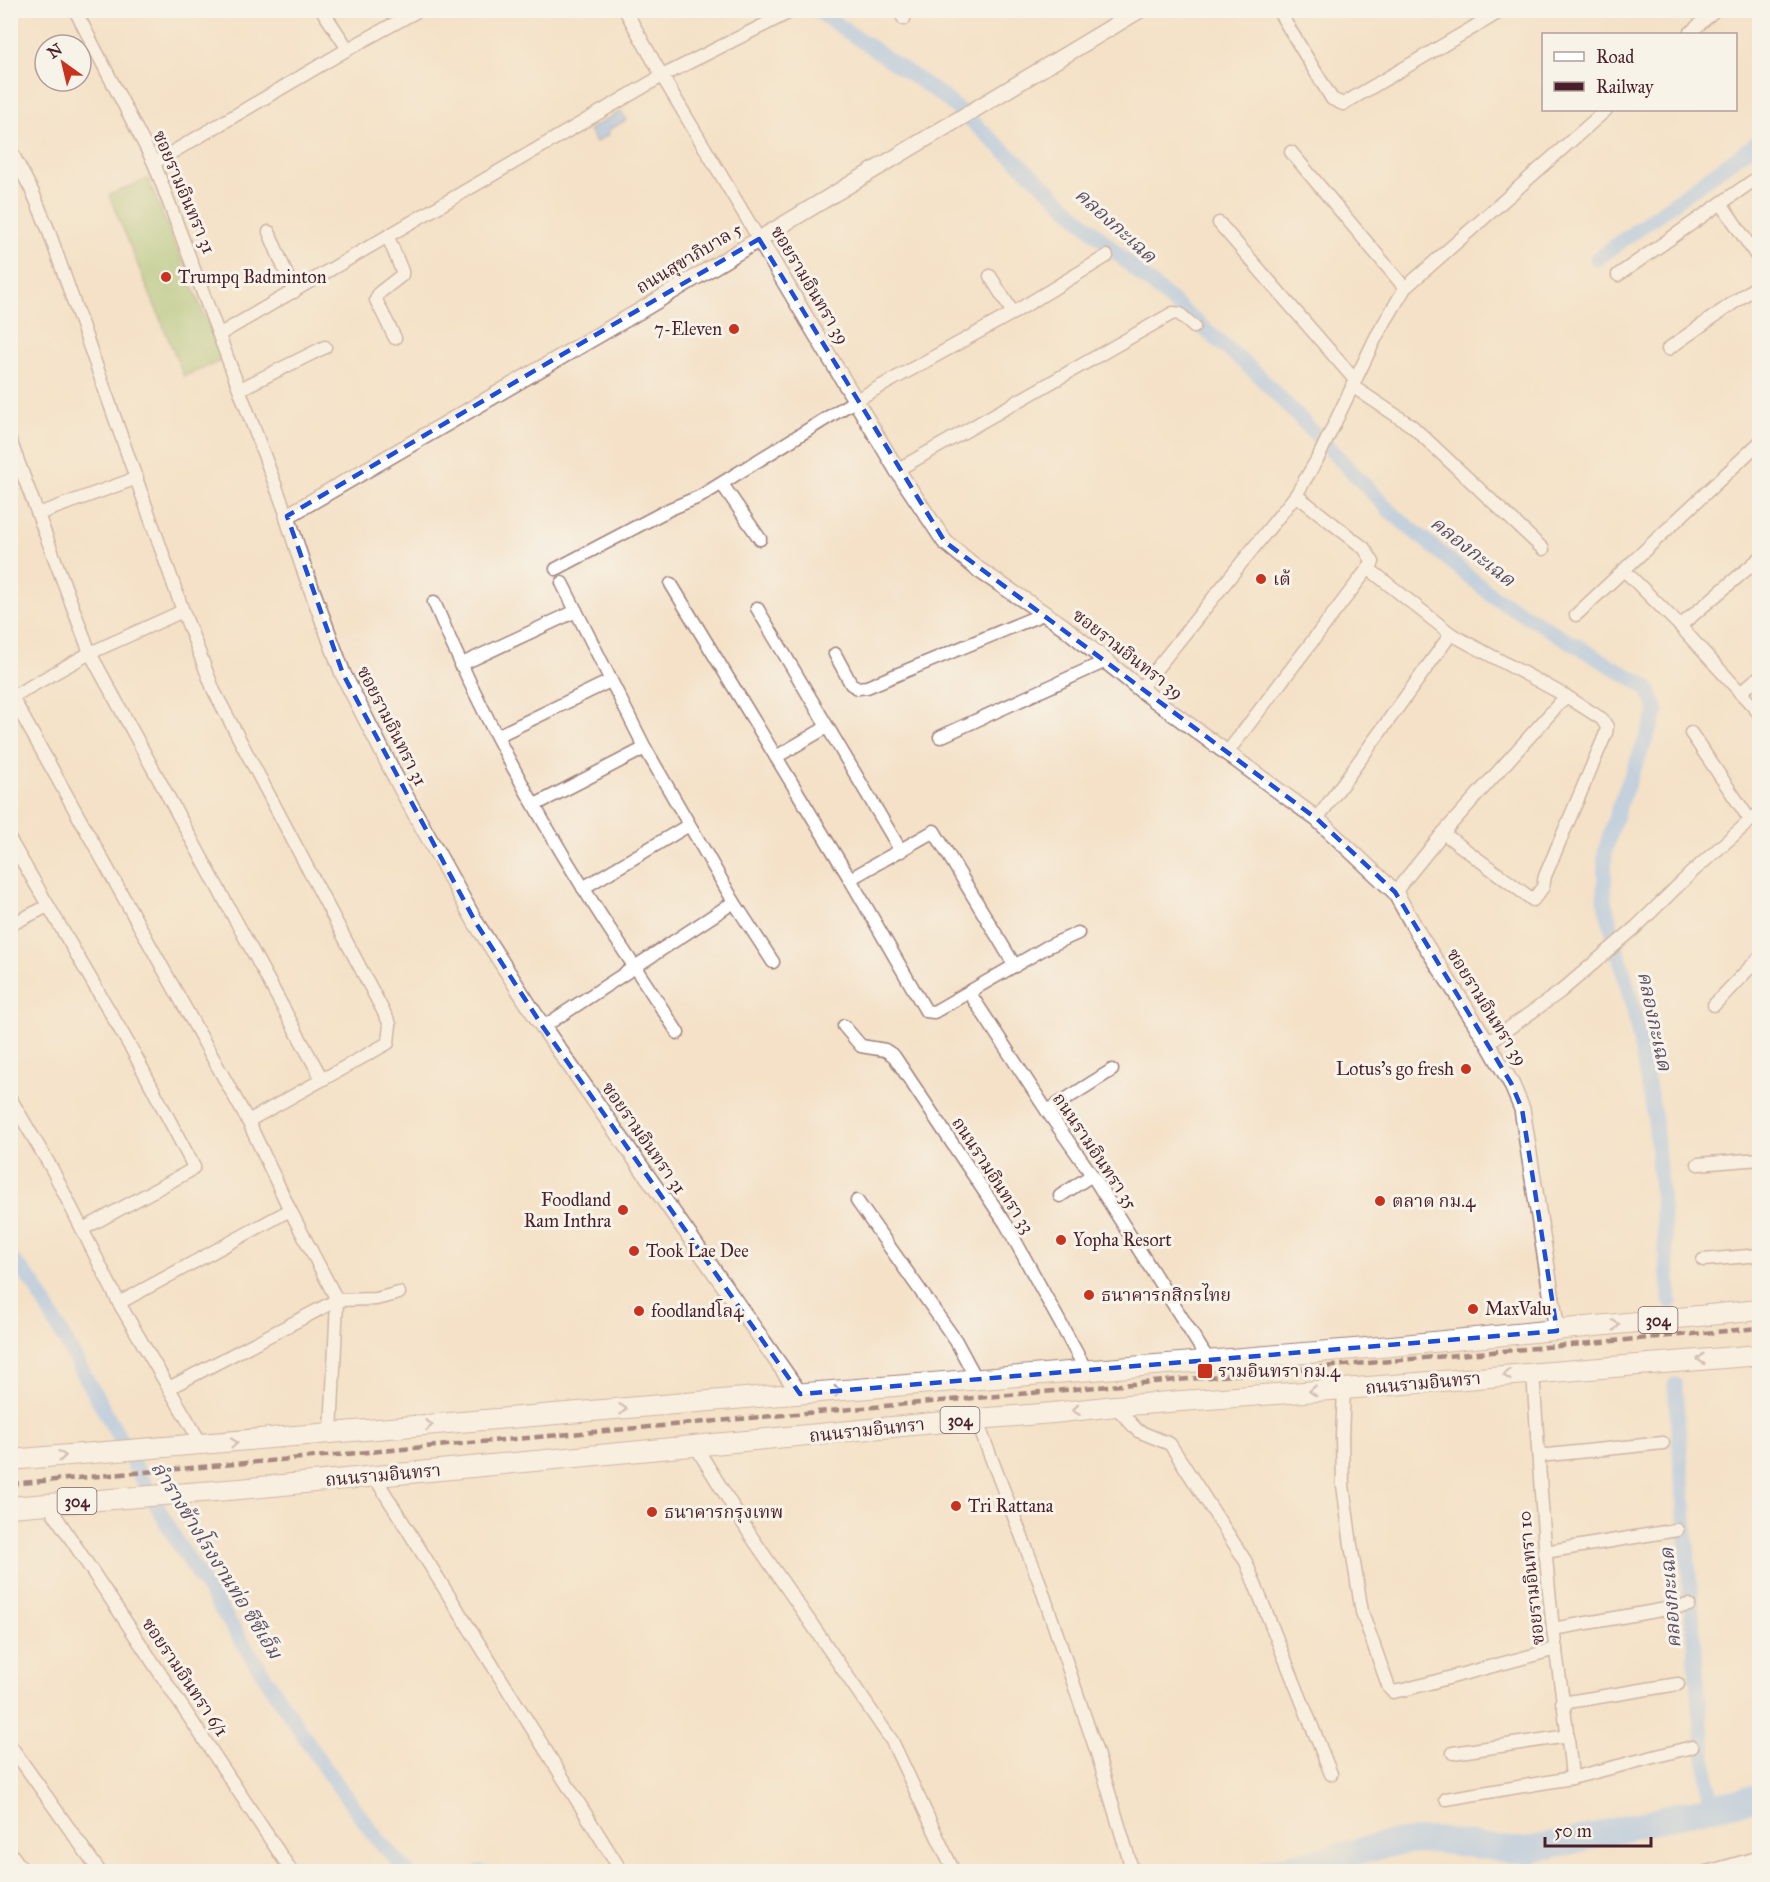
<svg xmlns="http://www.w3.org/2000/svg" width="1770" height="1882" font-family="'IM FELL Great Primer','Noto Serif Thai',serif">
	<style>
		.green { fill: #98c26f; stroke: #71704d; stroke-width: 1.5 }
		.water { fill: #89bbf6; stroke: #6a6d90; stroke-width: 1.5 }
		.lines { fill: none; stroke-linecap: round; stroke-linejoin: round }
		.canal { stroke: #89bbf6; stroke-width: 15 }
		.river { stroke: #89bbf6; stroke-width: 26 }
		.minor-casing { stroke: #9f8079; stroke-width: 15 }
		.tertiary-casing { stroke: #9f8079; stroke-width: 18 }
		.primary-casing { stroke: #9f8079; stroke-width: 22 }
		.minor { stroke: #fff; stroke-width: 12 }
		.tertiary { stroke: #fff; stroke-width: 15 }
		.primary { stroke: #fff; stroke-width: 20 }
		.rail { stroke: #4a1f2b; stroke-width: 4.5; stroke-dasharray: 9 4.5; stroke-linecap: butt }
		.oneway { stroke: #ae9aa0 }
		.marked { fill: none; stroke: #1d4ed8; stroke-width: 4.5; stroke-dasharray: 12 8; stroke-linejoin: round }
		.poi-dot { fill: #c8321e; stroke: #f7f3e8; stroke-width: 2 }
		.labels { text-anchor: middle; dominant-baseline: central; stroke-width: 6; stroke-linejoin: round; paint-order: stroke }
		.shield { fill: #f7f3e8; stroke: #7e5f64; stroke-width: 1.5 }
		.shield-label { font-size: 16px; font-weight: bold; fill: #4a1f2b }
		.street-label { font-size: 18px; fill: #4a1f2b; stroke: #f7f3e8 }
		.poi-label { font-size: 18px; fill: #4a1f2b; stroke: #f7f3e8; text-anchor: start }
		.water-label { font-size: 20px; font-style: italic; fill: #5d4e68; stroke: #f7f3e8 }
	</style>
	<rect width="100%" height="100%" fill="#f7f3e8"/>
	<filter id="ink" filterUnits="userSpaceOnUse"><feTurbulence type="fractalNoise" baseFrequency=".0167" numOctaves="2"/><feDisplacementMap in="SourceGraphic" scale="12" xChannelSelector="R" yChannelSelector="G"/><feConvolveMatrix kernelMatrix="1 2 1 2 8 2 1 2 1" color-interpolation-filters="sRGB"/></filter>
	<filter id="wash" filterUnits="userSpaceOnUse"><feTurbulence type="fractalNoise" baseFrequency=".008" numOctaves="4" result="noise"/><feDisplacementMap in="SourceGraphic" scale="24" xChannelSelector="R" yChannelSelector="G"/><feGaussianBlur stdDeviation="1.35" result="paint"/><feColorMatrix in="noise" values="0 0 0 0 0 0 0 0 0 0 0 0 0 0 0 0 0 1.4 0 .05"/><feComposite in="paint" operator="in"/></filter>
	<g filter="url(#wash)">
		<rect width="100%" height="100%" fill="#f4e1c7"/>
		<path class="green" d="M 148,179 L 223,360 L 184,376 L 109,195 Z"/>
		<path class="water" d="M 621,111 L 626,120 L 608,130 L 609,134 L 596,142 L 589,130 Z"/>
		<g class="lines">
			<g class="canal">
				<path d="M 816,10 L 944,97 L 1041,183 L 1133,268 L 1256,373 L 1393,514 L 1494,597 L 1647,687 L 1657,711 L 1618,809 L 1605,851 L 1604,900 L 1634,1011 L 1655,1120 L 1670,1301"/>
				<path d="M 1597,259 L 1760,140"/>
				<path d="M 10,1257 L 34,1284 L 177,1542 L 324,1767 L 379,1841 L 408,1872"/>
				<path d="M 1675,1385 L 1699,1707 L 1711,1807"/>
				<path d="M 1526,1850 L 1532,1872"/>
				<path d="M 480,1872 L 481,1872"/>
			</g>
			<path class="river" d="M 1270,1872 L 1394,1843 L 1434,1840 L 1510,1850 L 1526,1850 L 1569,1842 L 1711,1807 L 1760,1797"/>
		</g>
	</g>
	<g filter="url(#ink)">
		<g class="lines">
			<defs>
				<g id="minor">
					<path d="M 75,10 L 154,163 L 287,516"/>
					<path d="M 322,10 L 348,49"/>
					<path d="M 625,10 L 662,76 L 759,239"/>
					<path d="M 899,10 L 904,19"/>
					<path d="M 1278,10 L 1332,99 L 1343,104 L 1503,10"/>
					<path d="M 1689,34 L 1715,10"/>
					<path d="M 10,149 L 33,193 L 48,229 L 183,611 L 214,691 L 390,1024 L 388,1043 L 248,1121"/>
					<path d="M 1291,152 L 1405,288"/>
					<path d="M 154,163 L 348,49 L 419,10"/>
					<path d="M 1721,203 L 1760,261"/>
					<path d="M 1219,223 L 1355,380"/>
					<path d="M 269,232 L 294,292"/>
					<path d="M 388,237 L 402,271 L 402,275 L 379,293 L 376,300 L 395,338"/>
					<path d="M 1618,275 L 1760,176"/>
					<path d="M 990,276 L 1013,313"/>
					<path d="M 220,334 L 662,76 L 794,10"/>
					<path d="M 1668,349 L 1760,284"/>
					<path d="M 1352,386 L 1412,426 L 1543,549"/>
					<path d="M 240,389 L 325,347"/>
					<path d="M 10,440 L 90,653 L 322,1079"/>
					<path d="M 897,470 L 1173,313 L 1180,314 L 1194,327"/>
					<path d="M 722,484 L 760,539"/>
					<path d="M 38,514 L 137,478"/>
					<path d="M 1368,568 L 1451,634 L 1566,696 L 1602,719 L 1607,727 L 1606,733 L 1545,876 L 1543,887 L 1533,900 L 1443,833"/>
					<path d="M 556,569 L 670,509 L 701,496 L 856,400 L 1013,313 L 1107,256"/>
					<path d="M 1624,570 L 1680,626 L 1760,714"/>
					<path d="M 562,583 L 645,748 L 734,902 L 773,962"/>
					<path d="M 671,584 L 850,879 L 926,1011 L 934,1012 L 1047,947 L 1078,933"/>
					<path d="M 434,602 C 475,701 527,798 584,889 C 614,937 647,985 678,1033"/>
					<path d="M 757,608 L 901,851"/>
					<path d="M 1576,615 L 1760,442"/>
					<path d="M 1680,626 L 1760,558"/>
					<path d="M 835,654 L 851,684 L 858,688 L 867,687 L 1043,614"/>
					<path d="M 460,665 L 576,611"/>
					<path d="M 1140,689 L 1296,495 L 1319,456 L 1376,337 L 1405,288 L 1606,110"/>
					<path d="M 1740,693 L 1760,676"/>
					<path d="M 12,697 L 248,1121 L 290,1210 L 337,1300 L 331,1434"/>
					<path d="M 10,698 L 90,653 L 183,611"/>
					<path d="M 1691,733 L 1750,820"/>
					<path d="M 497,736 L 610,681"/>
					<path d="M 940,737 L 1106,661"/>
					<path d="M 1226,754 L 1373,562 L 1364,548 L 1296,495"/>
					<path d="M 776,757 L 827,727"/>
					<path d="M 535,805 L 645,748"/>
					<path d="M 1317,819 L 1451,634"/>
					<path d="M 10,840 L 135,1055 L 194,1167 L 188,1172 L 83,1229"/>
					<path d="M 850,879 L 934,831 L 1015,966"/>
					<path d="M 583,888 L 689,825"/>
					<path d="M 1395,892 L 1443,833 L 1566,696"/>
					<path d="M 10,925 L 48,906"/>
					<path d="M 969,992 L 1047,1111 L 1092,1175 L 1209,1361"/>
					<path d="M 1714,1005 L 1760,957"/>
					<path d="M 844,1026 L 861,1046 L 885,1050 L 894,1056 L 1006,1224 L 1086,1370"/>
					<path d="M 543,1027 L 734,902"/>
					<path d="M 1488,1043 L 1560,992 L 1636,927 L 1691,873 L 1760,812"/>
					<path d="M 10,1098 L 52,1169 L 119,1303 L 202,1445"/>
					<path d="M 1047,1111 L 1112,1070"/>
					<path d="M 1698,1164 L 1760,1159"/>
					<path d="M 1060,1196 L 1092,1175"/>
					<path d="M 857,1201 L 956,1341 L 977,1380"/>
					<path d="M 1703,1260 L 1760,1255"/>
					<path d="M 119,1303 L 290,1210"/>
					<path d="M 1533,1373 C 1539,1458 1543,1544 1553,1628 C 1559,1678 1568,1728 1572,1778"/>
					<path d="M 169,1388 L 337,1300 L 376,1299 L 399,1293"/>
					<path d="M 1344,1389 L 1342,1437 L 1343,1485 L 1351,1545 L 1362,1612 L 1389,1688 L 1393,1692 L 1407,1689 L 1556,1649"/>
					<path d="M 1115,1406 L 1138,1431 L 1170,1444 L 1246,1562 L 1331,1774"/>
					<path d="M 976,1419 L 1039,1581 L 1097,1753 L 1133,1872"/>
					<path d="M 696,1447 L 751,1536 L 892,1741 L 954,1872"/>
					<path d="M 1539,1456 L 1663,1443"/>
					<path d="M 374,1476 L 620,1869"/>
					<path d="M 47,1503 L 292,1872"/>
					<path d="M 1545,1552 L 1677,1530"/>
					<path d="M 1553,1629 L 1689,1605"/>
					<path d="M 1562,1703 L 1678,1684"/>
					<path d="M 10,1745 L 100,1872"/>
					<path d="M 1453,1753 L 1568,1736"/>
					<path d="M 1446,1799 L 1572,1778 L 1692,1747"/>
					<path d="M 10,1852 L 24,1872"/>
					<path d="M 1707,1872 L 1760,1857"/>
				</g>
				<g id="tertiary">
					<path d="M 759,239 L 897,470 L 945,542 L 979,570 L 1063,626 L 1140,689 L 1317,819 L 1395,892 L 1419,935 L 1488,1043 L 1511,1083 L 1522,1109 L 1557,1331"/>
					<path d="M 800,1394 L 543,1027 L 476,923 L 401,788 L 343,674 L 303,566 L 287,516 L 638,312 L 1140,10"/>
				</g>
				<g id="primary">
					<path d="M 10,1460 L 757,1397 L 1392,1346 L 1760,1310"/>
					<path d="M 10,1507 L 240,1489 L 976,1419 L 1053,1413 L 1115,1406 L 1344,1389 L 1760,1355"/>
				</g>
			</defs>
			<use href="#minor" class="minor-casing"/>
			<use href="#tertiary" class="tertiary-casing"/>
			<use href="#primary" class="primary-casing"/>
			<use href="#minor" class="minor"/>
			<use href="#tertiary" class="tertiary"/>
			<use href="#primary" class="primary"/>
			<path class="rail" d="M 10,1484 L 1760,1328"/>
		</g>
		<defs><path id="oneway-chevron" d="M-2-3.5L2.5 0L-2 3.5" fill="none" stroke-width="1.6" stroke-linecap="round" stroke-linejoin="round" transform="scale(1.5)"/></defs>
		<g class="oneway">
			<use href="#oneway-chevron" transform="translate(1616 1325) rotate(-6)"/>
			<use href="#oneway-chevron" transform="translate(1701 1359) rotate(175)"/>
			<use href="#oneway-chevron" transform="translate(1507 1375) rotate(175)"/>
			<use href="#oneway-chevron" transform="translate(838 1391) rotate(-5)"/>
			<use href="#oneway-chevron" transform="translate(1313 1391) rotate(176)"/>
			<use href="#oneway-chevron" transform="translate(623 1409) rotate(-5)"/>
			<use href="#oneway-chevron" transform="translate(1076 1410) rotate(173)"/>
			<use href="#oneway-chevron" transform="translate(429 1425) rotate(-5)"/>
			<use href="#oneway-chevron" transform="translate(234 1443) rotate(-5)"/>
			<use href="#oneway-chevron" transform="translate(62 1456) rotate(-4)"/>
		</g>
	</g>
	<path d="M0 0H1770V1882H0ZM 759,239 L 945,542 L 1317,819 L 1395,892 L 1511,1083 L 1522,1109 L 1557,1331 L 800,1394 L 543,1027 L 476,923 L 343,674 L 287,516 Z" fill="#f4e1c7" fill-opacity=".55" fill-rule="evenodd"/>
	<path class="marked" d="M 759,239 L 945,542 L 1317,819 L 1395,892 L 1511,1083 L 1522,1109 L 1557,1331 L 800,1394 L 543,1027 L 476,923 L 343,674 L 287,516 Z"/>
	<g class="poi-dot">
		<circle cx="166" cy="277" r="6"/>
		<circle cx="734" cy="329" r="6"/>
		<circle cx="1261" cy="579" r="6"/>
		<circle cx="1466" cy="1069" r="6"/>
		<circle cx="1380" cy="1201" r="6"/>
		<circle cx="623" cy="1210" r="6"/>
		<circle cx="1061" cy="1240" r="6"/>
		<circle cx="634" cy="1251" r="6"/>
		<circle cx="1089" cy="1295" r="6"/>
		<circle cx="1473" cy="1309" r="6"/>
		<circle cx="639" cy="1311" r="6"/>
		<rect x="1197" y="1363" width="16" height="16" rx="3"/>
		<circle cx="956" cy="1506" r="6"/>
		<circle cx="652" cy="1512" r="6"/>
	</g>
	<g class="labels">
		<g class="shield">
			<rect x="1638.5" y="1307" width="39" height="26" rx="4.5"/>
			<rect x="940.5" y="1407" width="39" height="26" rx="4.5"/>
			<rect x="57.5" y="1488" width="39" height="26" rx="4.5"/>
		</g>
		<g class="shield-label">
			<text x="1658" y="1320">304</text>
			<text x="960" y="1420">304</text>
			<text x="77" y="1501">304</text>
		</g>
		<g class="street-label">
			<text transform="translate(184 192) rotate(67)">ซอยรามอินทรา 31</text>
			<text transform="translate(689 258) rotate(-31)">ถนนสุขาภิบาล 5</text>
			<text transform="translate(810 285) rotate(59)">ซอยรามอินทรา 39</text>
			<text transform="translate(1128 654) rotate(38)">ซอยรามอินทรา 39</text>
			<text transform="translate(392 726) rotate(63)">ซอยรามอินทรา 31</text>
			<text transform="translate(1487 1007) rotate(58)">ซอยรามอินทรา 39</text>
			<text transform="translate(644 1138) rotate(55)">ซอยรามอินทรา 31</text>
			<text transform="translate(1095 1151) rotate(56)">ถนนรามอินทรา 35</text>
			<text transform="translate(993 1175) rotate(57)">ถนนรามอินทรา 33</text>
			<text transform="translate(1423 1383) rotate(-5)">ถนนรามอินทรา</text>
			<text transform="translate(867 1430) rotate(-6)">ถนนรามอินทรา</text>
			<text transform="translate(383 1475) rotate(-5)">ถนนรามอินทรา</text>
			<text transform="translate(1531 1578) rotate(-96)">ซอยรามอินทรา 10</text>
			<text transform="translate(185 1677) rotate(56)">ซอยรามอินทรา 6/1</text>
		</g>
		<g class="poi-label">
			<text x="178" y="277">Trumpq Badminton</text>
			<text x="722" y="329" text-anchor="end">7-Eleven</text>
			<text x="1273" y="579">เต้</text>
			<text x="1454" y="1069" text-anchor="end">Lotus's go fresh</text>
			<text x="611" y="1200" text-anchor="end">Foodland<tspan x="611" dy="21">Ram Inthra</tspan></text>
			<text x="1392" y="1201">ตลาด กม.4</text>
			<text x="1073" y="1240">Yopha Resort</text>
			<text x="646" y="1251">Took Lae Dee</text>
			<text x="1101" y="1295">ธนาคารกสิกรไทย</text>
			<text x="1485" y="1309">MaxValu</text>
			<text x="651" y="1311">foodlandโล4</text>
			<text x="1218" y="1371">รามอินทรา กม.4</text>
			<text x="968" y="1506">Tri Rattana</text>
			<text x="664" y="1512">ธนาคารกรุงเทพ</text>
		</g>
		<g class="water-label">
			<text transform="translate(1116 225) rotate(42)">คลองกะเฉด</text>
			<text transform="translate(1473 551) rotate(38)">คลองกะเฉด</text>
			<text transform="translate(1655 1021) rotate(78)">คลองกะเฉด</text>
			<text transform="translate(217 1560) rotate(58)">ลำรางข้างโรงงานท่อ ซีซีเอ็ม</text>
			<text transform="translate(1670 1598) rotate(-94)">คลองกะเฉด</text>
		</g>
	</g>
	<rect width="1770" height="1882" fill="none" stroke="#f7f3e8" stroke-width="36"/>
	<rect x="1542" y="33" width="195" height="78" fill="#f7f3e8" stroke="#b29e9c" stroke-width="1.5"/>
	<rect x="1554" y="52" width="30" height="9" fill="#ffffff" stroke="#b29e9c" stroke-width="1.5"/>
	<text x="1596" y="63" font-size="18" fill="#4a1f2b">Road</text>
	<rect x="1554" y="82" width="30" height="9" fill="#4a1f2b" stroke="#b29e9c" stroke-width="1.5"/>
	<text x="1596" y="93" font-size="18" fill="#4a1f2b">Railway</text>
	<g transform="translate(63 63) rotate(326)"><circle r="28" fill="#f7f3e8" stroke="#b29e9c" stroke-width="1.5"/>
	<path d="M0-4.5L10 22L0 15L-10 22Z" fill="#c8321e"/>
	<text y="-9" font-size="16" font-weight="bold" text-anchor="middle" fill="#4a1f2b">N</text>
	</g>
	<path d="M1545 1837v9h106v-9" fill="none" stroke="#4a1f2b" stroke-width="3"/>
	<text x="1554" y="1837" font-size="18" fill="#4a1f2b" stroke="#f7f3e8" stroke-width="4.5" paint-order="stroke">50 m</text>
</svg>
